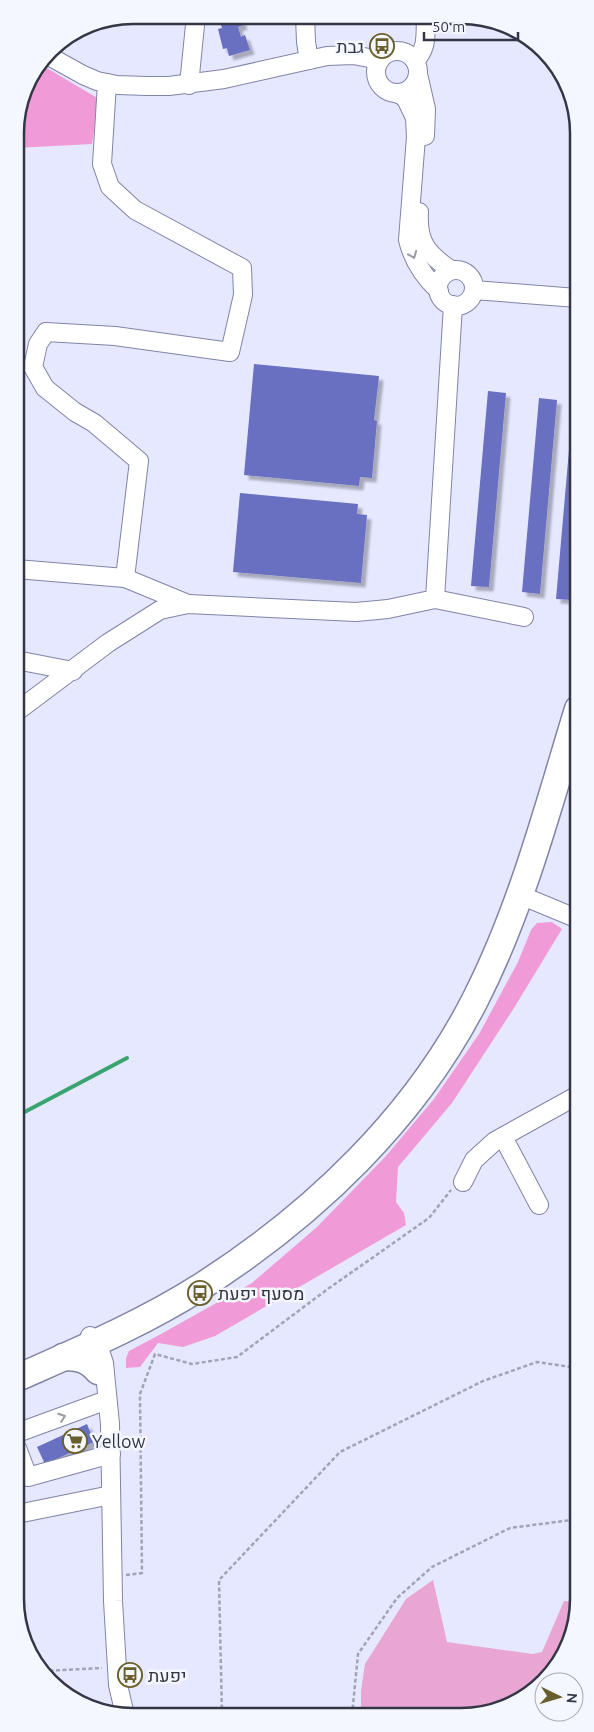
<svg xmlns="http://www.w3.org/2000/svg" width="594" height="1732" font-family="Ubuntu,Heebo,sans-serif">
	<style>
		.green { fill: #e9a5d4 }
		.forest { fill: #f09bd7 }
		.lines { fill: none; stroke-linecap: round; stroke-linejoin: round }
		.stream { stroke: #39a470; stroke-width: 4 }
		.building { fill: #696fc1; filter: url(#shadow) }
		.minor-casing { stroke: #8084a6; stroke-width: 20 }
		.highway-casing { stroke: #8084a6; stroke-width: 29 }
		.path { stroke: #a1a3b7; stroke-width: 2.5; stroke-dasharray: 4 2.5; stroke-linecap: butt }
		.minor { stroke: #fff; stroke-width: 18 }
		.highway { stroke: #fff; stroke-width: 26 }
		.oneway { stroke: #9a9aa2 }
		.labels { text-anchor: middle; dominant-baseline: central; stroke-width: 5; stroke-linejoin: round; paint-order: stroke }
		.poi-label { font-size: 18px; fill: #343645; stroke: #f5f7fe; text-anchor: start }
		.rim { fill: none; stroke: #343645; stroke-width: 2.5 }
	</style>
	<defs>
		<filter id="shadow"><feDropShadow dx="4.5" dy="4.5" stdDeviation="1" flood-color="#0004"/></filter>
	</defs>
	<rect width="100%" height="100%" fill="#e5e8ff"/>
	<path class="green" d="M 433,1580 L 447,1642 L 532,1654 L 542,1652 L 564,1601 L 576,1602 L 579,1605 L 570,1644 L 550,1677 L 520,1701 L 484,1715 L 448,1710 L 439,1715 L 361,1715 L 361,1691 L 365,1664 L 406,1599 Z"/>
	<g class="forest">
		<path d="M 40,64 L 99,99 L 92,144 L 15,148 L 15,125 L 27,81 Z"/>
		<path d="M 552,922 L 562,929 L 514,1008 L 452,1103 L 398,1167 L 396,1202 L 404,1213 L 406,1225 L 215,1336 L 183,1347 L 158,1343 L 140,1367 L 126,1368 L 126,1358 L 129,1351 L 161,1334 L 252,1283 L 317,1227 L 386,1156 L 434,1099 L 479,1034 L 518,962 L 531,930 L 537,923 Z"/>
	</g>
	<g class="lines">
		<path class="stream" d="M 17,1116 L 127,1058"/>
	</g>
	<g class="building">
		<path d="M 231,16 L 240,16 L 243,25 L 238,27 L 241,37 L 245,35 L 250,50 L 229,56 L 227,48 L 223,49 L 218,29 L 222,28 L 219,19 Z"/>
		<path d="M 254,364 L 379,376 L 374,420 L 377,421 L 372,478 L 360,477 L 359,486 L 244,475 Z"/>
		<path d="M 488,391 L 506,393 L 489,587 L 471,586 Z"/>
		<path d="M 539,398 L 557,400 L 540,594 L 522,592 Z"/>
		<path d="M 573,404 L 577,405 L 577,565 L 574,600 L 556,599 Z"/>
		<path d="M 240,493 L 358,504 L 357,514 L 367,515 L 361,583 L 233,572 Z"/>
		<path d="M 87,1424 L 94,1442 L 45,1464 L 37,1447 Z"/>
	</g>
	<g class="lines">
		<defs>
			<g id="minor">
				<path d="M 305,16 L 306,42 L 309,60"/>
				<circle cx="397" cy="72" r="21"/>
				<path d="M 47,55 L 83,75 L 97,81 L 117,85 L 147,86 L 169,86 L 224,79 L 327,56 L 353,55 L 380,60"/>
				<path d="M 415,61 C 428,47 425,36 426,17"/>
				<path d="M 418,74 L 426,109 L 425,136"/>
				<path d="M 107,83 L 102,164 L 110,187 L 135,210 L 242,268 L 243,295 L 230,352 L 115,336 L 46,332 L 38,344 L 33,367 L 45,388 L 75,412 L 94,423 L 139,461 L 125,578"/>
				<path d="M 189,85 L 196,15"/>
				<path d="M 396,93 L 403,96 L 407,101 L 415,118 L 416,137 L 408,240 C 413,261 423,276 439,291"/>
				<path d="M 419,212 C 417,242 427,254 451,270"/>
				<circle cx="456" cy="288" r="18"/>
				<path d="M 474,290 L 577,298"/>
				<path d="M 16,569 L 125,578 L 188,604"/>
				<path d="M 435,599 L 524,617"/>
				<path d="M 16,660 L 73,671"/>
				<path d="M 16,712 L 108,643 L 160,610 L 188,604 L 356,612 L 388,609 L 435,599 L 453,305"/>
				<path d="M 520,895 L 578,919"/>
				<path d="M 503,1137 L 539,1205"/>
				<path d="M 463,1182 L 474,1160 L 495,1141 L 578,1095"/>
				<path d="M 90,1336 L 97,1342 L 104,1363 L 110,1424 L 113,1601 L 118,1685 L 125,1715"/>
				<path d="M 17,1433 L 107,1400"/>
				<path d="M 17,1448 L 28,1477 L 111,1454"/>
				<path d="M 17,1514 L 111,1495"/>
			</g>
			<g id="highway">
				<path d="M 63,1357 C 79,1357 88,1359 98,1371"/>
				<path d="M 17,1378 C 80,1350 144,1323 202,1286 C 313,1215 415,1118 475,1000 C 522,908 548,807 578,709"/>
			</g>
		</defs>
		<use href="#minor" class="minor-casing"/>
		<use href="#highway" class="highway-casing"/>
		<g class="path">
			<path d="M 126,1575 L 142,1573 L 140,1394 L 155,1354 L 192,1364 L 237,1357 L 325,1291 L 429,1218 L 451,1190"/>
			<path d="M 43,1671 L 102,1668"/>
			<path d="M 222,1715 L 219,1580 L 340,1452 L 483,1381 L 537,1362 L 578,1368"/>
			<path d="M 352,1715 L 358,1654 L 397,1598 L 432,1567 L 510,1528 L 579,1519"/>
		</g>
		<use href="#minor" class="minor"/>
		<use href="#highway" class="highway"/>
	</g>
	<defs><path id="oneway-chevron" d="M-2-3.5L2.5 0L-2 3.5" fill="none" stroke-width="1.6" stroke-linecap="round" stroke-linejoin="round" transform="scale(1.25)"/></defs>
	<g class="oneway">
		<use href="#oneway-chevron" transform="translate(413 255) rotate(68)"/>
		<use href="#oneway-chevron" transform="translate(62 1417) rotate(-20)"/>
	</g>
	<defs>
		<symbol id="bus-ring" viewBox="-11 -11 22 22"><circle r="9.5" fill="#f5f7fe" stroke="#695f2c" stroke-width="1.5"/><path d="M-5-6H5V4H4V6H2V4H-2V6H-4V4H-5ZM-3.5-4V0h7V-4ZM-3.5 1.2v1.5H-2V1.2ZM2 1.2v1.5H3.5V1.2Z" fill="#695f2c"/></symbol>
		<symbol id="supermarket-ring" viewBox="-11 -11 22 22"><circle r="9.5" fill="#f5f7fe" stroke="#695f2c" stroke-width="1.5"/><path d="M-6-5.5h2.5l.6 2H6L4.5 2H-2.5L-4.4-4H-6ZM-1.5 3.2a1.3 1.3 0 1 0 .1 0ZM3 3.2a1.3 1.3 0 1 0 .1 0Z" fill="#695f2c"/></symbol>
	</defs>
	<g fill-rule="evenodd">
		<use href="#bus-ring" x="368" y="32" width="28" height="28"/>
		<use href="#bus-ring" x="186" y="1279" width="28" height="28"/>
		<use href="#supermarket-ring" x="61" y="1427" width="28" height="28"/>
		<use href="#bus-ring" x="116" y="1661" width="28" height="28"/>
	</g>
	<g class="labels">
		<g class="poi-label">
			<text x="364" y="46" text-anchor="end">גבת</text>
			<text x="218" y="1293">מסעף יפעת</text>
			<text x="92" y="1441">Yellow</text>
			<text x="148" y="1675">יפעת</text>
		</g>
	</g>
	<path d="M0 0H594V1732H0ZM133 24H461A109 109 0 0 1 570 133V1599A109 109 0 0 1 461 1708H133A109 109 0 0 1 24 1599V133A109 109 0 0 1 133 24Z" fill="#f5f7fe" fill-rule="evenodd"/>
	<path class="rim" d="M133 24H461A109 109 0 0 1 570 133V1599A109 109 0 0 1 461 1708H133A109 109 0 0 1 24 1599V133A109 109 0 0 1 133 24Z"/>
	<g transform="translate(559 1697) rotate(95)"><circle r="24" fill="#f5f7fe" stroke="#a8aab4"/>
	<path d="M0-4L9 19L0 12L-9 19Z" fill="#695f2c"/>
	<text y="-8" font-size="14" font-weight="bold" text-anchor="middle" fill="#343645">N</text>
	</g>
	<path d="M424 32v8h94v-8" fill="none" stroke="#343645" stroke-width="2.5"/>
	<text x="432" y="32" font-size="15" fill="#343645" stroke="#f5f7fe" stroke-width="4" paint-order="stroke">50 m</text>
</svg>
